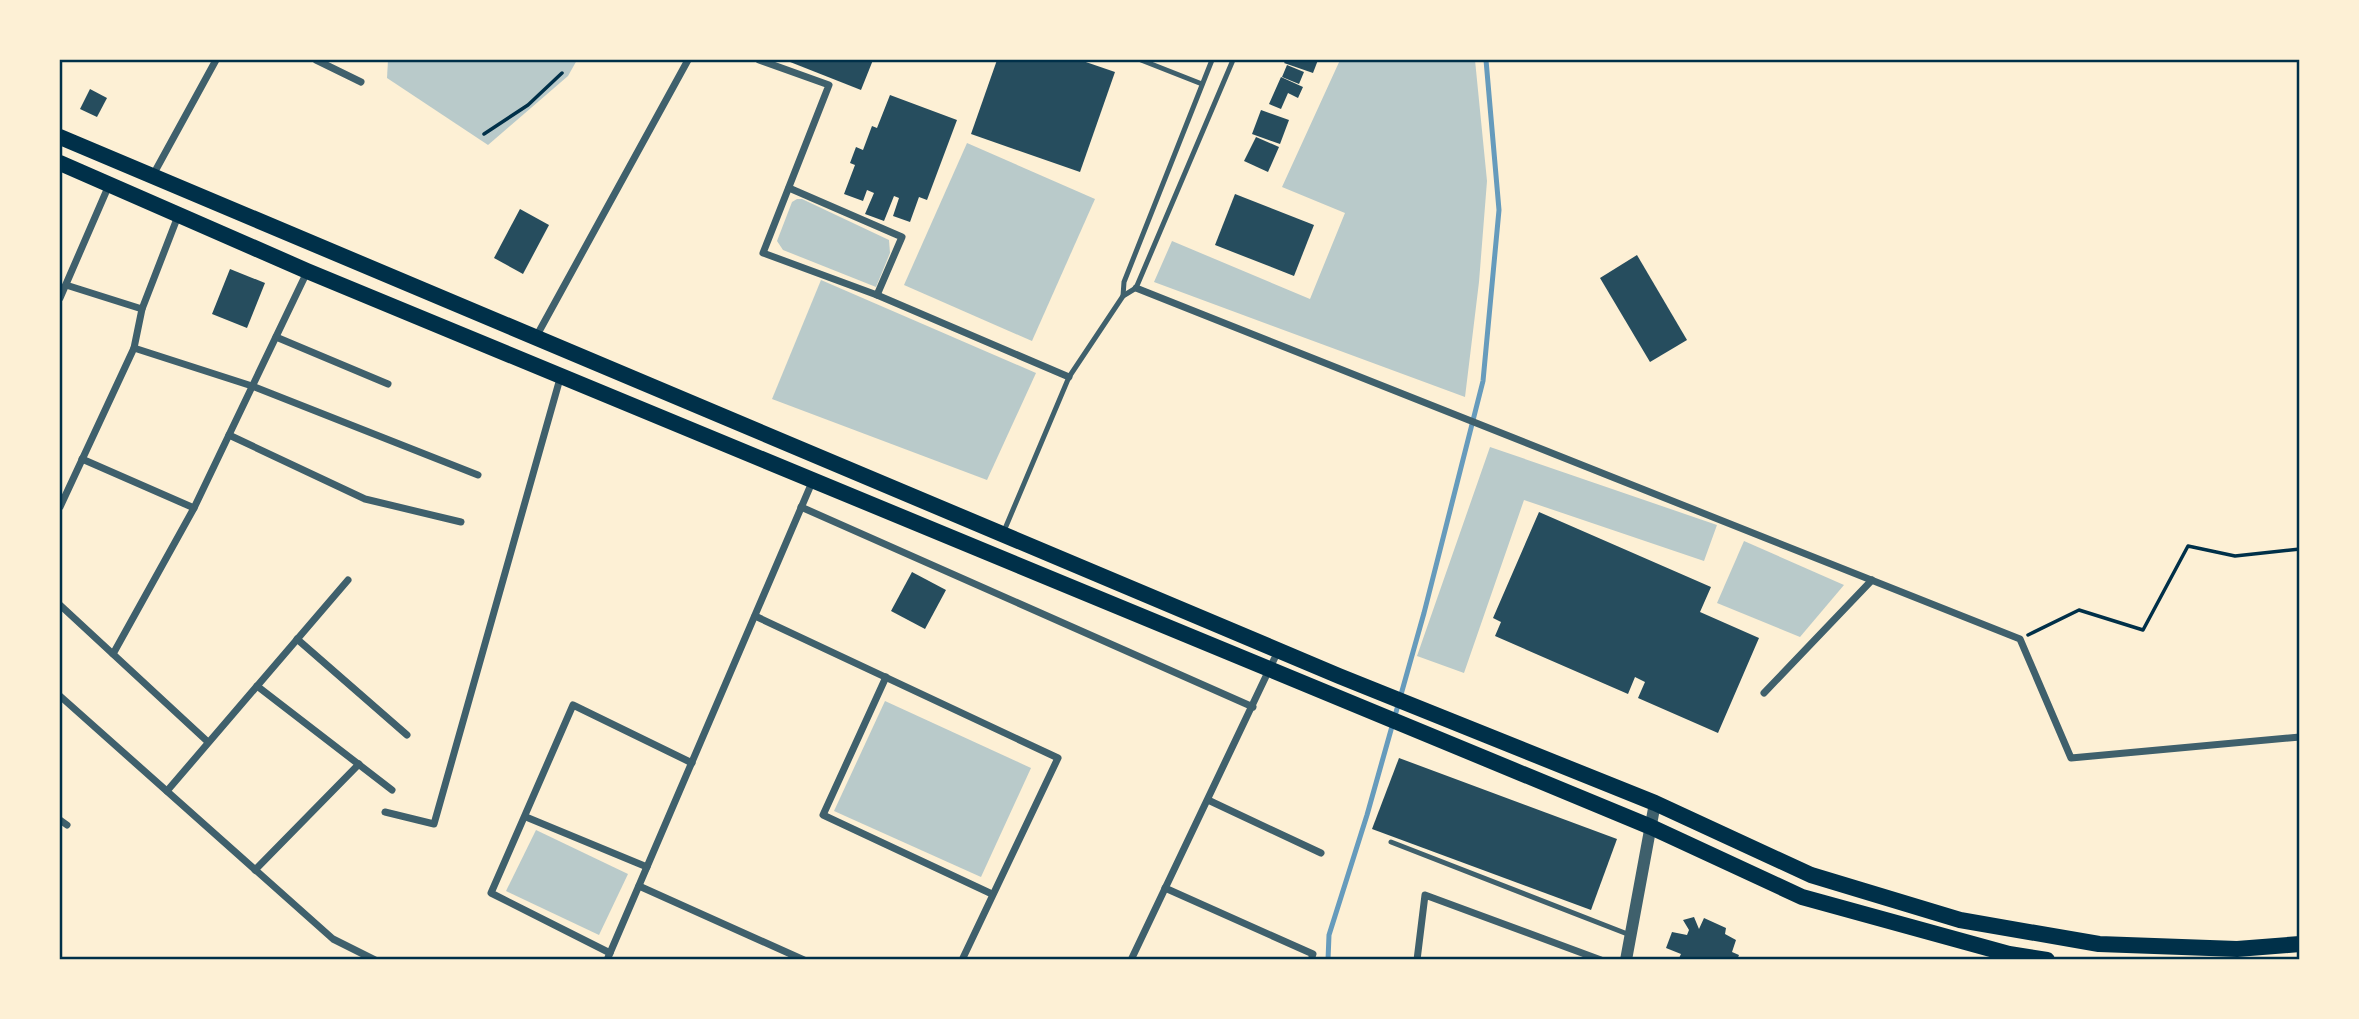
<svg xmlns="http://www.w3.org/2000/svg" width="2359" height="1019" font-family="Roboto,sans-serif">
	<style>
		.green { fill: #b9caca }
		.lines { fill: none; stroke-linecap: round; stroke-linejoin: round }
		.stream { stroke: #669bbc; stroke-width: 5 }
		.building { fill: #264d5e }
		.path { stroke: #003049; stroke-width: 3.5 }
		.service { stroke: #3f606c; stroke-width: 5 }
		.minor { stroke: #3f606c; stroke-width: 7 }
		.tertiary { stroke: #3f606c; stroke-width: 12 }
		.trunk { stroke: #003049; stroke-width: 16 }
		.neatline { fill: none; stroke: #003049; stroke-width: 2.5 }
	</style>
	<rect width="100%" height="100%" fill="#fdf0d5"/>
	<g class="green">
		<path d="M 388,60 L 577,60 L 568,76 L 488,145 L 387,78 Z"/>
		<path d="M 1340,60 L 1475,60 L 1487,181 L 1479,282 L 1465,397 L 1154,282 L 1172,241 L 1310,299 L 1345,213 L 1282,187 Z"/>
		<path d="M 967,143 L 1095,199 L 1032,341 L 904,285 Z"/>
		<path d="M 797,199 L 802,199 L 889,240 L 890,253 L 876,287 L 783,250 L 777,241 L 792,202 Z"/>
		<path d="M 821,280 L 1036,373 L 987,480 L 772,399 Z"/>
		<path d="M 1490,447 L 1717,525 L 1704,561 L 1524,500 L 1464,673 L 1417,656 Z"/>
		<path d="M 1744,541 L 1844,585 L 1800,637 L 1717,603 Z"/>
		<path d="M 885,701 L 1031,768 L 981,877 L 834,811 Z"/>
		<path d="M 536,830 L 628,874 L 599,935 L 506,891 Z"/>
	</g>
	<g class="lines">
		<path class="stream" d="M 1328,960 L 1329,935 L 1367,815 L 1424,613 L 1483,381 L 1499,210 L 1486,60"/>
	</g>
	<g class="building">
		<path d="M 785,60 L 873,60 L 861,90 Z"/>
		<path d="M 997,60 L 1080,60 L 1115,72 L 1080,172 L 971,134 Z"/>
		<path d="M 1286,60 L 1318,60 L 1313,73 L 1284,63 Z"/>
		<path d="M 1287,65 L 1304,72 L 1299,84 L 1282,77 Z"/>
		<path d="M 1281,77 L 1303,87 L 1298,98 L 1288,93 L 1281,109 L 1269,104 Z"/>
		<path d="M 90,89 L 107,98 L 97,117 L 80,109 Z"/>
		<path d="M 890,95 L 957,120 L 927,200 L 919,197 L 910,222 L 893,216 L 899,198 L 894,196 L 884,221 L 865,214 L 874,193 L 867,190 L 863,201 L 844,194 L 855,165 L 850,163 L 856,147 L 863,150 L 872,126 L 877,128 Z"/>
		<path d="M 1261,110 L 1289,120 L 1280,144 L 1252,134 Z"/>
		<path d="M 1256,137 L 1279,147 L 1268,172 L 1244,161 Z"/>
		<path d="M 1235,194 L 1314,225 L 1294,276 L 1215,245 Z"/>
		<path d="M 520,209 L 549,225 L 523,274 L 494,258 Z"/>
		<path d="M 1637,255 L 1687,340 L 1650,362 L 1600,278 Z"/>
		<path d="M 230,269 L 265,283 L 247,328 L 212,314 Z"/>
		<path d="M 1539,512 L 1711,587 L 1700,612 L 1759,638 L 1718,733 L 1638,698 L 1645,682 L 1635,677 L 1628,694 L 1495,636 L 1501,622 L 1493,618 Z"/>
		<path d="M 912,572 L 946,590 L 925,629 L 891,611 Z"/>
		<path d="M 1399,758 L 1617,839 L 1591,910 L 1372,829 Z"/>
		<path d="M 1694,917 L 1699,929 L 1704,918 L 1726,928 L 1725,934 L 1736,940 L 1732,952 L 1739,955 L 1737,960 L 1678,960 L 1681,954 L 1666,948 L 1672,932 L 1687,935 L 1689,930 L 1683,920 Z"/>
	</g>
	<g class="lines">
		<g class="path">
			<path d="M 484,134 L 528,105 L 562,73"/>
			<path d="M 2028,635 L 2079,610 L 2143,630 L 2188,546 L 2235,556 L 2300,549"/>
		</g>
		<g class="service">
			<path d="M 1141,60 L 1202,84"/>
			<path d="M 1123,296 L 1124,282 L 1212,60"/>
			<path d="M 1004,531 L 1069,377 L 1123,296 L 1136,288 L 1233,60"/>
			<path d="M 1391,842 L 1630,935"/>
		</g>
		<g class="minor">
			<path d="M 316,60 L 361,82"/>
			<path d="M 759,60 L 829,85 L 763,253 L 877,295 L 1069,377"/>
			<path d="M 153,175 L 216,60"/>
			<path d="M 789,188 L 902,237 L 877,295"/>
			<path d="M 66,285 L 142,309"/>
			<path d="M 1136,288 L 2020,639 L 2071,758 L 2300,737"/>
			<path d="M 60,298 L 109,185"/>
			<path d="M 276,337 L 388,384"/>
			<path d="M 536,337 L 688,60"/>
			<path d="M 134,348 L 142,309 L 178,216"/>
			<path d="M 229,435 L 365,499 L 461,522"/>
			<path d="M 82,459 L 194,508 L 113,654"/>
			<path d="M 60,507 L 134,348 L 252,386 L 478,475"/>
			<path d="M 801,507 L 1253,707"/>
			<path d="M 194,508 L 307,272"/>
			<path d="M 60,605 L 208,742"/>
			<path d="M 755,616 L 1058,758 L 962,960"/>
			<path d="M 297,639 L 407,735"/>
			<path d="M 886,677 L 823,815 L 992,894"/>
			<path d="M 257,686 L 392,790"/>
			<path d="M 1764,693 L 1872,580"/>
			<path d="M 60,696 L 333,939 L 375,960"/>
			<path d="M 167,791 L 348,580"/>
			<path d="M 1208,800 L 1321,853"/>
			<path d="M 385,812 L 434,824 L 561,375"/>
			<path d="M 526,817 L 647,867"/>
			<path d="M 60,820 L 67,825"/>
			<path d="M 255,870 L 359,764"/>
			<path d="M 639,886 L 804,960"/>
			<path d="M 1165,888 L 1313,954 L 1311,960"/>
			<path d="M 610,953 L 491,893 L 573,705 L 692,763"/>
			<path d="M 607,960 L 813,480"/>
			<path d="M 1131,960 L 1278,651"/>
			<path d="M 1417,960 L 1425,895 L 1601,960"/>
		</g>
		<path class="tertiary" d="M 1626,960 L 1655,803"/>
		<g class="trunk">
			<path d="M 60,137 L 1339,676 L 1655,803 L 1811,875 L 1960,920 L 2099,944 L 2237,949 L 2300,944"/>
			<path d="M 60,163 L 307,271 L 1651,827 L 1802,897 L 2009,954 L 2047,960"/>
		</g>
	</g>
	<rect width="2359" height="1019" fill="none" stroke="#fdf0d5" stroke-width="122"/>
	<rect x="61" y="61" width="2237" height="897" class="neatline"/>
</svg>
